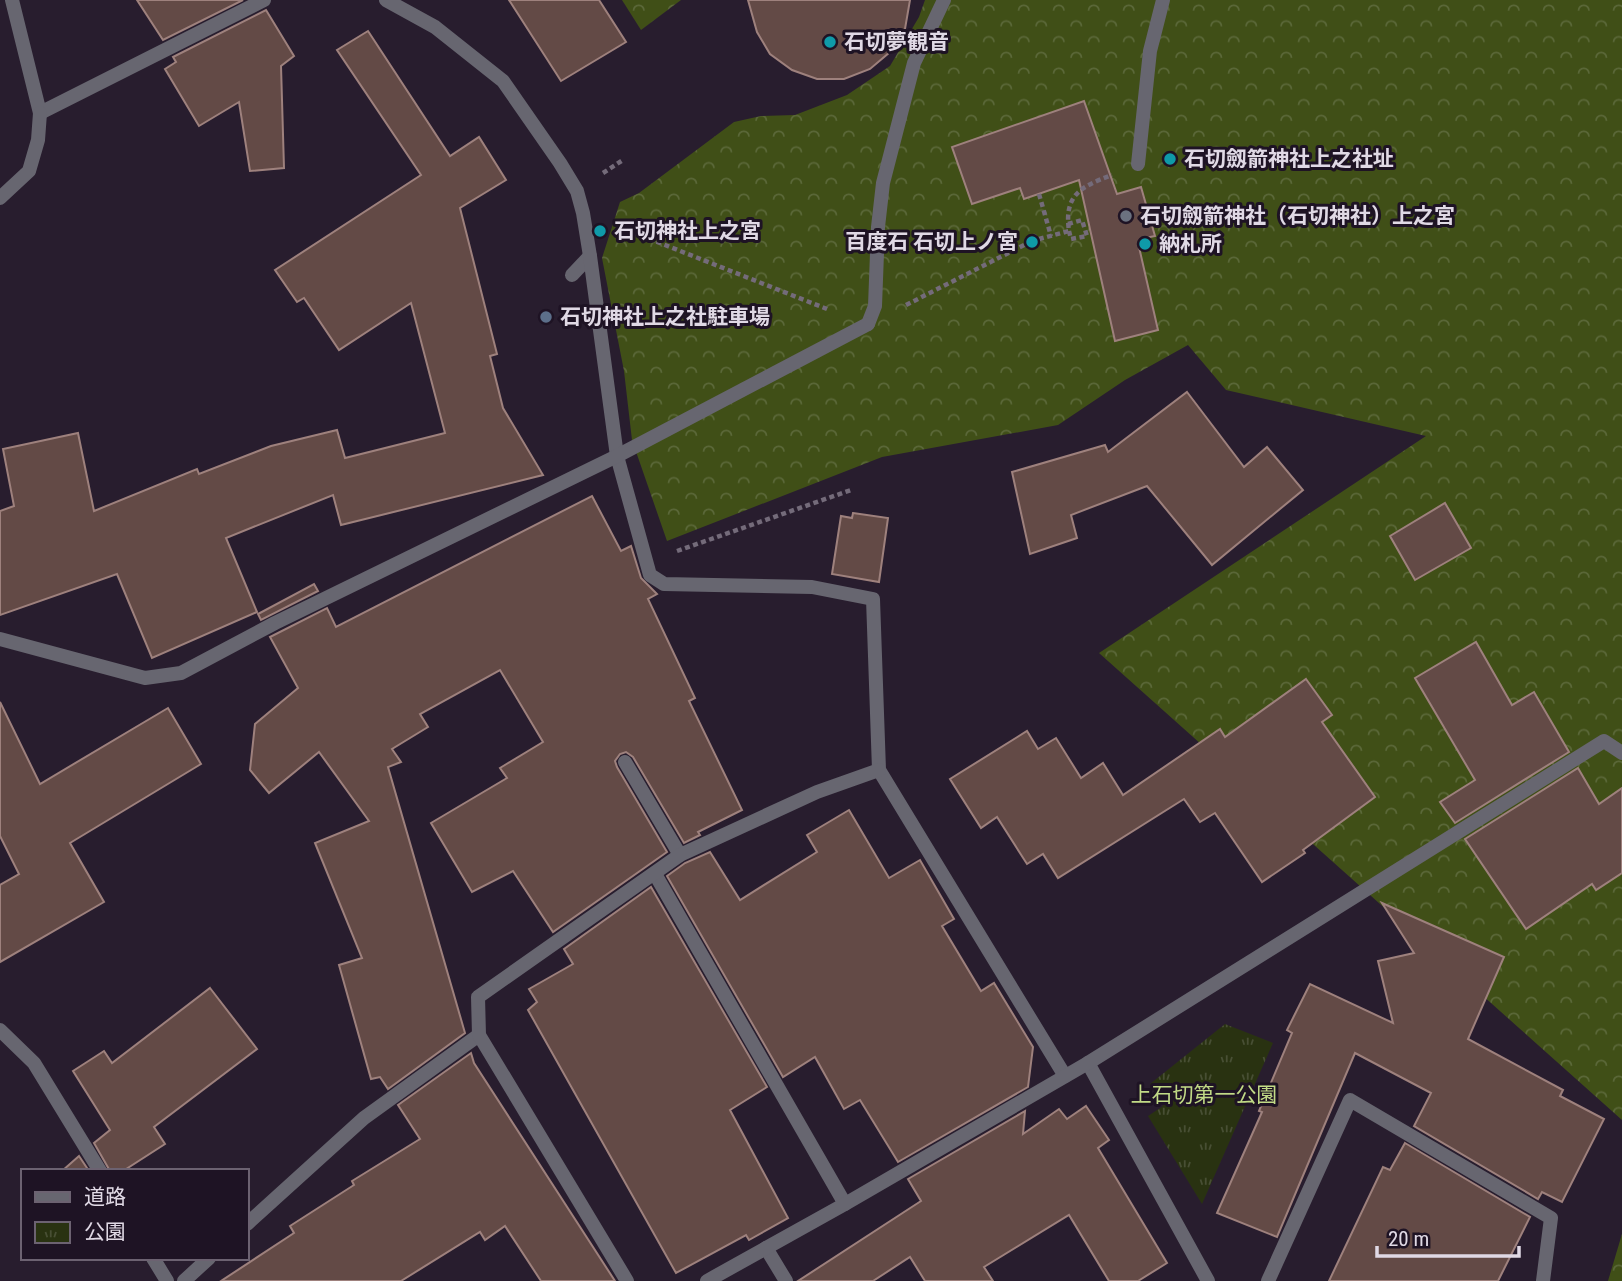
<svg xmlns="http://www.w3.org/2000/svg" width="1622" height="1281" font-family="'Roboto Condensed','Noto Sans JP',sans-serif">
	<style>
		.forest { fill: url(#forest-crowns) }
		.park { fill: url(#park-tufts) }
		.building { fill: #634a46; stroke: #9e817d; stroke-width: 2 }
		.lines { fill: none; stroke-linecap: round; stroke-linejoin: round }
		.path { stroke: #746b7a; stroke-width: 4.5; stroke-dasharray: 5 3.5; stroke-linecap: butt }
		.service { stroke: #676670; stroke-width: 14 }
		.minor { stroke: #676670; stroke-width: 14 }
		.culture-dot { fill: #0f9aa8; stroke: #1e1324; stroke-width: 2.5 }
		.worship-dot { fill: #6b7280; stroke: #1e1324; stroke-width: 2.5 }
		.service-dot { fill: #5c6f8a; stroke: #1e1324; stroke-width: 2.5 }
		.labels { text-anchor: middle; dominant-baseline: central; stroke-width: 6; stroke-linejoin: round; paint-order: stroke }
		.poi-label { font-size: 21px; font-weight: bold; fill: #e0d9e5; stroke: #1e1324; text-anchor: start }
		.park-label { font-size: 21px; fill: #c1da86; stroke: #1e1324 }
	</style>
	<defs>
		<pattern id="forest-crowns" width="20" height="18" patternUnits="userSpaceOnUse" patternTransform="scale(1.75)"><rect width="20" height="18" fill="#404f17"/><path d="M2 6a3 3 0 1 1 6 0M12 15a3 3 0 1 1 6 0" fill="none" stroke="#5b6839"/></pattern>
		<pattern id="park-tufts" width="24" height="20" patternUnits="userSpaceOnUse" patternTransform="scale(1.75)"><rect width="24" height="20" fill="#293211"/><path d="M3 7l-1-3M5 7V3M7 7l1-3M15 17l-1-3M17 17v-4M19 17l1-3" fill="none" stroke="#484f34"/></pattern>
	</defs>
	<rect width="100%" height="100%" fill="#281d2e"/>
	<g class="forest">
		<path d="M 622,0 L 681,0 L 641,30 Z"/>
		<path d="M 925,0 L 1622,0 L 1622,1120 L 1099,653 L 1426,436 L 1226,390 L 1188,345 L 1125,380 L 1058,425 L 882,457 L 667,541 L 632,440 L 624,371 L 602,258 L 620,202 L 639,193 L 734,122 L 761,116 L 795,115 L 847,95 L 890,66 L 919,17 Z"/>
		<path d="M 1622,1234 L 1622,1281 L 1608,1281 Z"/>
	</g>
	<path class="park" d="M 1225,1024 L 1273,1043 L 1202,1204 L 1148,1116 L 1163,1106 L 1150,1084 Z"/>
	<g class="building">
		<path d="M 137,0 L 243,0 L 163,40 Z"/>
		<path d="M 509,0 L 599,0 L 626,42 L 561,81 Z"/>
		<path d="M 748,0 L 910,0 L 905,29 L 890,52 L 870,69 L 844,79 L 817,79 L 792,70 L 770,54 L 757,32 Z"/>
		<path d="M 266,10 L 294,56 L 281,66 L 284,168 L 250,171 L 239,102 L 199,126 L 165,69 L 176,62 L 173,57 Z"/>
		<path d="M 368,31 L 450,156 L 479,137 L 506,180 L 460,208 L 497,354 L 490,356 L 503,408 L 543,475 L 341,525 L 333,495 L 226,538 L 257,612 L 152,658 L 117,574 L 0,615 L 0,511 L 14,506 L 3,449 L 78,433 L 94,511 L 197,469 L 199,474 L 271,446 L 337,430 L 345,458 L 445,433 L 411,303 L 339,350 L 304,298 L 297,302 L 275,270 L 421,175 L 337,50 Z"/>
		<path d="M 1084,101 L 1117,194 L 1141,187 L 1155,236 L 1145,238 L 1147,245 L 1139,247 L 1158,330 L 1115,341 L 1079,180 L 1024,199 L 1020,188 L 972,204 L 952,147 Z"/>
		<path d="M 1187,392 L 1244,467 L 1267,447 L 1303,490 L 1212,565 L 1147,486 L 1071,515 L 1077,538 L 1030,554 L 1012,472 L 1105,445 L 1108,452 Z"/>
		<path d="M 592,496 L 621,551 L 631,546 L 641,578 L 657,594 L 648,599 L 695,698 L 689,701 L 742,810 L 698,832 L 700,835 L 684,843 L 633,757 L 626,752 L 620,754 L 615,761 L 617,767 L 667,852 L 553,932 L 513,871 L 472,892 L 431,823 L 507,778 L 500,768 L 543,742 L 500,670 L 420,714 L 428,727 L 392,749 L 401,762 L 388,767 L 465,1033 L 388,1089 L 380,1077 L 371,1079 L 339,965 L 362,958 L 315,843 L 369,821 L 319,752 L 269,793 L 250,770 L 255,724 L 298,688 L 270,637 L 327,608 L 336,627 Z"/>
		<path d="M 1445,503 L 1471,548 L 1415,580 L 1390,536 Z"/>
		<path d="M 853,513 L 888,518 L 879,582 L 832,574 L 841,516 L 852,518 Z"/>
		<path d="M 314,584 L 318,591 L 261,620 L 258,614 Z"/>
		<path d="M 1476,642 L 1512,705 L 1534,692 L 1569,752 L 1455,823 L 1440,802 L 1475,780 L 1415,678 Z"/>
		<path d="M 1306,679 L 1332,715 L 1322,722 L 1375,797 L 1303,850 L 1305,853 L 1262,882 L 1215,813 L 1200,822 L 1184,799 L 1058,878 L 1043,854 L 1027,864 L 997,817 L 981,828 L 950,779 L 1027,731 L 1038,749 L 1056,738 L 1081,778 L 1103,763 L 1123,795 L 1220,729 L 1225,737 Z"/>
		<path d="M 0,702 L 40,784 L 168,708 L 201,764 L 70,843 L 104,902 L 0,962 L 0,885 L 19,874 L 0,836 Z"/>
		<path d="M 1578,768 L 1599,804 L 1622,788 L 1622,873 L 1596,890 L 1592,884 L 1526,929 L 1465,839 Z"/>
		<path d="M 849,810 L 889,878 L 920,860 L 954,919 L 942,926 L 981,991 L 994,983 L 1033,1047 L 1028,1087 L 898,1162 L 860,1100 L 844,1109 L 815,1057 L 783,1077 L 667,876 L 685,863 L 710,852 L 740,900 L 817,852 L 807,835 Z"/>
		<path d="M 651,887 L 767,1087 L 730,1110 L 788,1218 L 749,1240 L 746,1235 L 676,1273 L 528,1010 L 537,1002 L 529,989 L 573,964 L 564,949 Z"/>
		<path d="M 1382,903 L 1504,957 L 1468,1039 L 1563,1090 L 1560,1096 L 1604,1119 L 1562,1202 L 1542,1192 L 1538,1199 L 1414,1126 L 1431,1093 L 1355,1053 L 1277,1237 L 1217,1213 L 1262,1112 L 1259,1111 L 1292,1033 L 1287,1030 L 1310,984 L 1393,1023 L 1378,961 L 1414,953 Z"/>
		<path d="M 210,988 L 257,1049 L 154,1127 L 165,1144 L 123,1171 L 110,1171 L 94,1143 L 110,1130 L 73,1071 L 104,1051 L 112,1063 Z"/>
		<path d="M 471,1053 L 474,1063 L 615,1281 L 541,1281 L 505,1226 L 485,1240 L 480,1232 L 401,1281 L 221,1281 L 294,1233 L 290,1226 L 354,1185 L 352,1181 L 420,1139 L 398,1105 Z"/>
		<path d="M 1086,1106 L 1109,1140 L 1098,1148 L 1167,1263 L 1138,1281 L 1109,1281 L 1069,1215 L 984,1267 L 993,1281 L 925,1281 L 910,1257 L 873,1281 L 798,1281 L 921,1201 L 908,1179 L 1025,1111 L 1023,1134 L 1059,1109 L 1067,1119 Z"/>
		<path d="M 1405,1143 L 1530,1217 L 1498,1281 L 1329,1281 L 1383,1167 L 1390,1170 Z"/>
		<path d="M 79,1156 L 89,1171 L 62,1171 Z"/>
	</g>
	<g class="lines">
		<g class="path">
			<path d="M 603,173 L 623,160"/>
			<path d="M 1039,194 L 1051,236"/>
			<path d="M 1068,224 L 1082,220 L 1087,236 L 1071,239 L 1069,231"/>
			<path d="M 617,226 L 827,309"/>
			<path d="M 1026,244 L 1031,247 L 1037,244 L 1039,239"/>
			<path d="M 906,305 L 1026,244 L 1027,239 L 1034,236 L 1039,239 L 1069,231 C 1064,195 1080,187 1112,175"/>
			<path d="M 677,551 L 851,490"/>
		</g>
		<g class="service">
			<path d="M 1138,164 L 1150,51 L 1163,0"/>
			<path d="M 572,275 L 590,256"/>
			<path d="M 868,324 L 875,306 L 878,227 L 883,183 L 914,63 L 944,0"/>
			<path d="M 625,762 L 680,855"/>
			<path d="M 655,874 L 845,1204"/>
		</g>
		<g class="minor">
			<path d="M 12,0 L 40,113 L 264,0"/>
			<path d="M 386,0 L 435,27 L 503,81 L 560,163 L 577,191 L 583,213 L 590,256 L 617,456 L 650,575 L 664,584 L 812,587 L 873,599 L 879,770 L 1065,1076"/>
			<path d="M 0,198 L 29,171 L 38,140 L 40,113"/>
			<path d="M 0,639 L 145,678 L 181,673 L 275,623 L 617,456 L 868,324"/>
			<path d="M 0,1030 L 34,1063 L 100,1171"/>
			<path d="M 1088,1063 L 1208,1281"/>
			<path d="M 247,1224 L 364,1118 L 479,1035"/>
			<path d="M 766,1248 L 786,1281"/>
			<path d="M 153,1258 L 167,1281"/>
			<path d="M 184,1281 L 209,1258"/>
			<path d="M 627,1281 L 479,1035 L 478,997 L 680,855 L 817,792 L 879,770"/>
			<path d="M 707,1281 L 845,1204 L 1088,1063 L 1604,741 L 1622,753"/>
			<path d="M 1268,1281 L 1350,1100 L 1551,1218 L 1543,1281"/>
		</g>
	</g>
	<g class="culture-dot">
		<circle cx="830" cy="42" r="7"/>
		<circle cx="1170" cy="159" r="7"/>
		<circle cx="600" cy="231" r="7"/>
		<circle cx="1032" cy="242" r="7"/>
		<circle cx="1145" cy="244" r="7"/>
	</g>
	<circle class="worship-dot" cx="1126" cy="216" r="7"/>
	<circle class="service-dot" cx="546" cy="317" r="7"/>
	<g class="labels">
		<g class="poi-label">
			<text x="844" y="42">石切夢観音</text>
			<text x="1184" y="159">石切劔箭神社上之社址</text>
			<text x="1140" y="216">石切劔箭神社（石切神社）上之宮</text>
			<text x="614" y="231">石切神社上之宮</text>
			<text x="1018" y="242" text-anchor="end">百度石 石切上ノ宮</text>
			<text x="1159" y="244">納札所</text>
			<text x="560" y="317">石切神社上之社駐車場</text>
		</g>
		<g class="park-label">
			<text x="1204" y="1095">上石切第一公園</text>
		</g>
	</g>
	<rect x="21" y="1169" width="228" height="91" fill="#1e1324" stroke="#6c6271" stroke-width="2"/>
	<rect x="35" y="1192" width="35" height="10" fill="#676670" stroke="#6c6271" stroke-width="2"/>
	<text x="84" y="1204" font-size="21" fill="#e0d9e5">道路</text>
	<rect x="35" y="1222" width="35" height="21" fill="url(#park-tufts)" stroke="#6c6271" stroke-width="2"/>
	<text x="84" y="1239" font-size="21" fill="#e0d9e5">公園</text>
	<path d="M1377 1246v10h142v-10" fill="none" stroke="#e0d9e5" stroke-width="3.5"/>
	<text x="1388" y="1246" font-size="21" fill="#e0d9e5" stroke="#1e1324" stroke-width="5" paint-order="stroke">20 m</text>
</svg>
